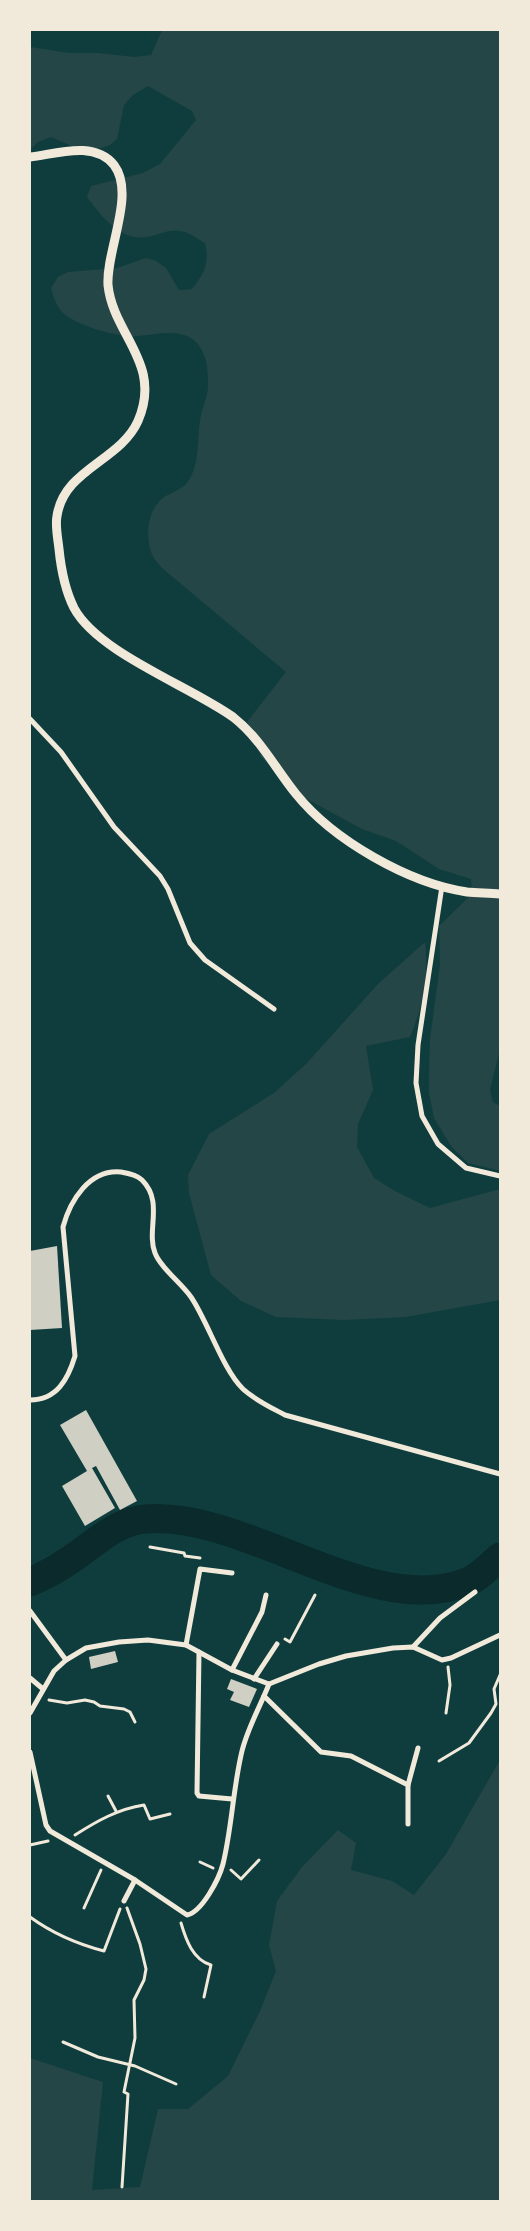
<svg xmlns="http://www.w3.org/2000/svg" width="530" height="2231" font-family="'Times New Roman',serif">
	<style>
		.green { fill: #244646 }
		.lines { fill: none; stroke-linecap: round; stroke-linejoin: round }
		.river { stroke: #0a2a2b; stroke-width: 29 }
		.building { fill: #cfcfc3 }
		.path { stroke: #f1e9da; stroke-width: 3 }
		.minor { stroke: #f1e9da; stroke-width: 5 }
		.tertiary { stroke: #f1e9da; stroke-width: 9 }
	</style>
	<rect width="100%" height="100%" fill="#0f3d3e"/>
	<g class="green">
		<path d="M 162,30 L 500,30 L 500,1049 L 490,1090 L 493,1102 L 500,1106 L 500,1171 L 468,1163 L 451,1146 L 434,1118 L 429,1093 L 429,1072 L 430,1039 L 440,965 L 439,926 L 472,894 L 471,879 L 439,869 L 396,841 L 362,829 L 303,797 L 261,757 L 247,722 L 286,672 L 162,568 C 158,563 153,558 151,552 C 145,533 148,509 164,497 C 171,493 182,489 187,483 C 200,466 197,440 200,421 C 201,410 207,399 208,388 C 208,380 208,368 206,361 C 196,323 163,334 137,336 C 118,338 75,325 62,312 C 56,305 53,296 51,288 L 58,277 L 68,272 L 117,268 L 146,258 L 156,261 L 166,268 L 179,290 L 192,289 C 204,274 210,263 205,243 C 199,240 192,234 185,232 C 170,227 160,235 146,237 C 120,241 101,216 87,197 L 91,186 L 143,173 L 160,164 L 196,120 L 192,111 L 148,86 L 133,95 L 124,105 L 117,139 L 110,145 L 94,150 L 74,147 L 51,137 L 38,142 L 30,150 L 30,47 L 70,53 L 98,53 L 134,57 L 151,55 Z"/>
		<path d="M 425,942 C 429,975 423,1007 410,1037 L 366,1046 L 373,1090 L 358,1124 L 357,1147 L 374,1178 L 395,1191 L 430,1208 L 500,1189 L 500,1300 L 406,1317 L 344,1320 L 276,1317 L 241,1301 L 211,1275 L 189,1193 L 188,1175 L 209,1134 L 274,1093 L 306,1064 L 378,984 Z"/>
		<path d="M 500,1760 L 500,2201 L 30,2201 L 30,2058 L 103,2082 L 92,2190 L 140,2187 L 158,2109 L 188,2109 L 228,2076 L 260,2011 L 276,1971 L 269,1945 L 277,1901 L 302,1867 L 338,1830 L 356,1843 L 351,1870 L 392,1881 L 414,1895 L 446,1854 Z"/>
	</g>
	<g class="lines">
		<path class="river" d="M 30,1582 C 44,1576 57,1569 70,1560 C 93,1545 116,1521 145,1519 C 248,1511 370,1620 467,1582 C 479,1578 490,1565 500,1557"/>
	</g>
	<g class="building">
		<path d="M 57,1246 L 62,1328 L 30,1330 L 30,1251 Z"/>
		<path d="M 86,1410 L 137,1501 L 120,1510 L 96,1466 L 92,1468 L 115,1508 L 85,1526 L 62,1486 L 87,1471 L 60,1425 Z"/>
		<path d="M 115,1651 L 118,1662 L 91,1669 L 89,1657 Z"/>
		<path d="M 231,1679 L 257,1689 L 249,1707 L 230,1700 L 234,1692 L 227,1689 Z"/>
	</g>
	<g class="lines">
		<g class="path">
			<path d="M 150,1547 L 184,1553 L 185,1556 L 200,1558"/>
			<path d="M 285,1639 L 290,1642 L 315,1595"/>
			<path d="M 49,1700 L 67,1703 L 85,1700 L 94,1702 L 100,1706 L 124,1709 L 130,1712 L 135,1722"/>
			<path d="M 446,1713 L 450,1685 L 448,1667"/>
			<path d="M 439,1761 L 469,1743 L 491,1713 L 496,1704 L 494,1689 L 500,1675"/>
			<path d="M 108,1796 L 116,1811"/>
			<path d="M 75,1835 C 97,1821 118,1809 144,1805 L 150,1819 L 170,1814"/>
			<path d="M 30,1845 L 48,1841"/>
			<path d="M 200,1862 L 213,1868"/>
			<path d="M 231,1870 L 241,1879 L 259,1860"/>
			<path d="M 84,1908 L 101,1870"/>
			<path d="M 30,1917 C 52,1933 77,1944 104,1951 L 120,1909"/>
			<path d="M 181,1923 C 186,1940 193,1960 211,1965 L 204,1997"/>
			<path d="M 63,2042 L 98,2057 L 135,2066 L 176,2084"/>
			<path d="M 122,2187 L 128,2094 L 124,2092 L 135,2038 L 134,2000 L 144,1980 L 146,1969 L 140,1944 L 127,1908"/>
		</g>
		<g class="minor">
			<path d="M 30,719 L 61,752 L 114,827 L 160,876 L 168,889 L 190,943 L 205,960 L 274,1009"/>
			<path d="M 442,886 L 418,1045 L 416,1083 L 422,1116 L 438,1144 L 466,1168 L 500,1176"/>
			<path d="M 30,1400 C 57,1400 68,1379 75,1356 L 63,1227 C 70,1201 89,1169 121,1172 C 127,1173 137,1175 142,1180 C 164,1202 146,1230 155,1253 C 160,1267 181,1283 191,1297 C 208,1322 223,1370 243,1389 C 255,1400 270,1407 285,1415 L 500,1474"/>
			<path d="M 30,1611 L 66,1660"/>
			<path d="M 186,1645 L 200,1569 L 232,1573"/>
			<path d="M 413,1647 L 440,1618 L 475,1592"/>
			<path d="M 199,1652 L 197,1793 L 199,1796 L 232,1799"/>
			<path d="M 232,1670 L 262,1612 L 266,1595"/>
			<path d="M 30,1678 L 43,1689"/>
			<path d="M 254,1679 L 277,1644"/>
			<path d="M 264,1696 L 321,1752 L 351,1756 L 408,1785 L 408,1824"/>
			<path d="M 30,1713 L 54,1671 L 66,1660 L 86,1648 L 119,1642 L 148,1640 L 186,1645 L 232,1670 L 269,1684 L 319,1664 L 346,1656 L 393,1648 L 413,1647 L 442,1660 L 451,1658 L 500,1635"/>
			<path d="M 30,1752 L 46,1825 L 50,1831 L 135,1880 L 187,1915 C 202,1912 219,1879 223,1864 C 232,1827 233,1788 242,1751 C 248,1727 260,1707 269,1684"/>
			<path d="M 408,1785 L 418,1748"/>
			<path d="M 124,1901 L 135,1880"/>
		</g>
		<path class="tertiary" d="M 30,157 C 56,154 94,140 114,165 C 136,194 106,250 108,285 C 113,335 163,363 138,421 C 120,461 64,469 57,516 C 55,526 58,539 59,549 C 61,569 65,590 74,608 C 98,653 190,686 233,717 C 260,738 275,768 296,794 C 333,840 408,883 467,892 C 478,893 489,893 500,894"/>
	</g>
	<rect width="530" height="2231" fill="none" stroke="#f1e9da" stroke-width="62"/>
</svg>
